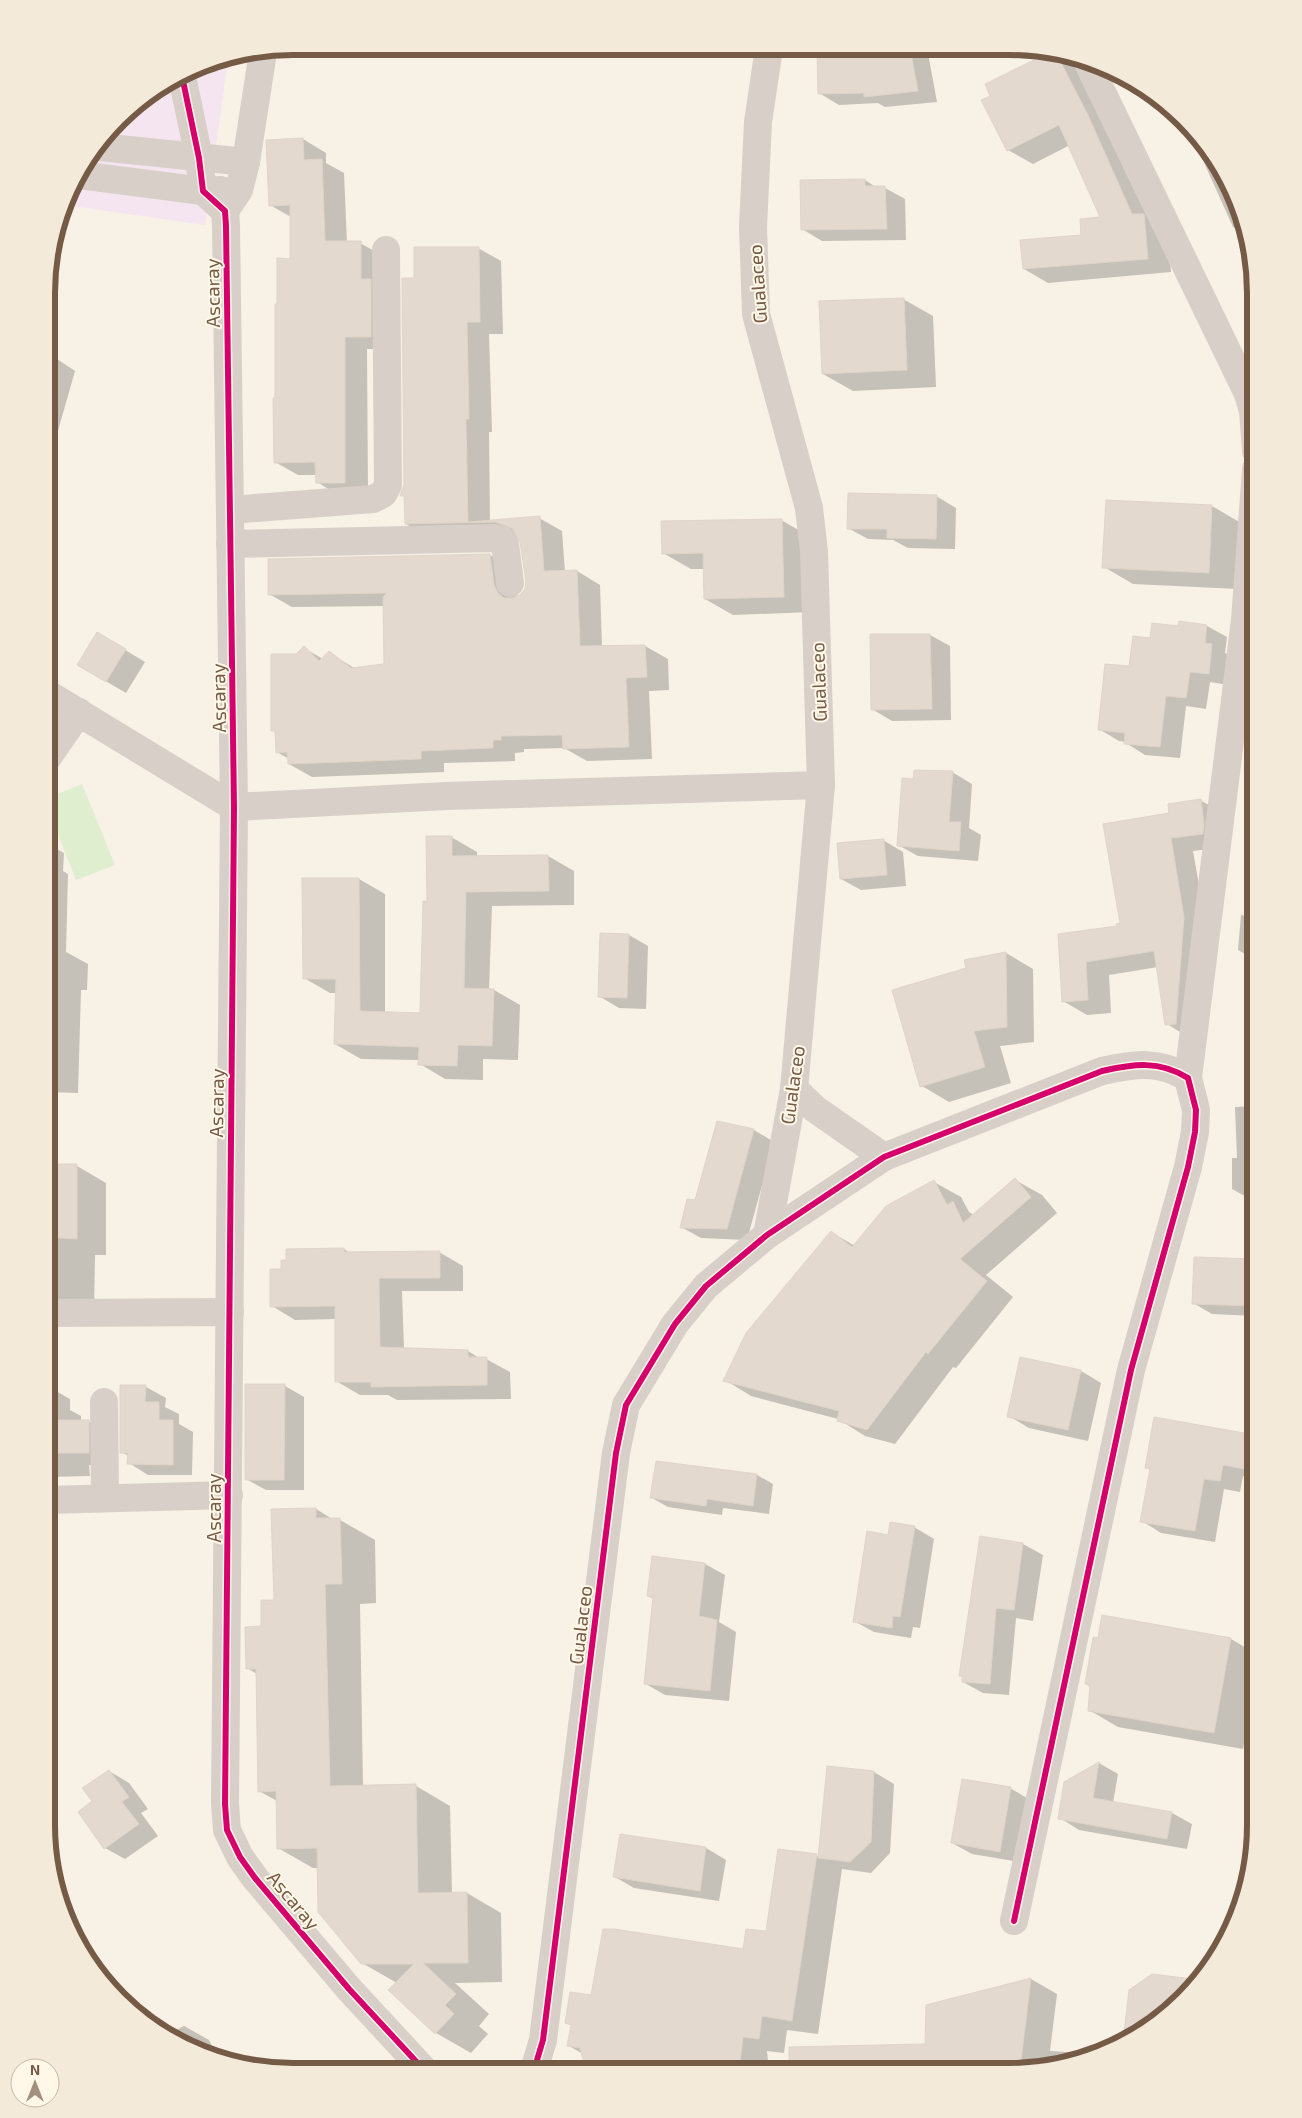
<svg xmlns="http://www.w3.org/2000/svg" width="1302" height="2118" font-family="'Exo 2',sans-serif">
	<style>
		.education { fill: #f4e5f0 }
		.green { fill: #dfeecf }
		.shadow { fill: #0003 }
		.building { fill: #e3d9ce; stroke: #e0d4c8 }
		.lines { fill: none; stroke-linecap: round; stroke-linejoin: round }
		.street { stroke: #d8cfc8; stroke-width: 28 }
		.cycleway-casing { stroke: #fff7e7; stroke-width: 9 }
		.cycleway { stroke: #d6006c; stroke-width: 6 }
		.labels { text-anchor: middle; dominant-baseline: central; stroke-width: 4; stroke-linejoin: round; paint-order: stroke }
		.street-label { font-size: 19px; fill: #755a46; stroke: #fff7e7 }
		.rim { fill: none; stroke: #755a46; stroke-width: 6 }
	</style>
	<rect width="100%" height="100%" fill="#f7f1e6"/>
	<path class="education" d="M 228,59 L 205,225 L 65,205 L 72,184 L 130,108 L 199,65 Z"/>
	<path class="green" d="M 82,784 L 115,865 L 76,880 L 48,809 L 48,798 Z"/>
	<g class="shadow">
		<path d="M 819,48 L 927,48 L 937,102 L 885,107 L 878,103 L 839,105 L 819,93 Z"/>
		<path d="M 1053,52 L 1079,65 L 1168,229 L 1171,272 L 1048,283 L 1024,269 L 1083,236 L 1102,218 L 1070,145 L 1033,164 L 1008,150 L 992,96 Z"/>
		<path d="M 303,139 L 326,153 L 326,163 L 344,173 L 347,243 L 360,243 L 383,256 L 394,349 L 367,349 L 368,495 L 340,496 L 317,482 L 317,475 L 298,475 L 275,462 L 278,305 L 291,260 L 291,217 L 270,205 Z"/>
		<path d="M 1210,151 L 1237,199 L 1244,233 L 1233,227 L 1201,156 Z"/>
		<path d="M 865,180 L 877,188 L 885,188 L 905,199 L 906,240 L 822,241 L 802,229 Z"/>
		<path d="M 478,248 L 501,261 L 503,334 L 489,334 L 492,432 L 489,432 L 490,522 L 539,518 L 562,531 L 565,572 L 577,571 L 600,585 L 602,647 L 645,646 L 668,659 L 669,690 L 649,691 L 652,759 L 587,761 L 564,748 L 524,749 L 524,752 L 515,753 L 515,761 L 444,763 L 444,772 L 312,777 L 289,764 L 289,759 L 277,752 L 276,732 L 273,730 L 297,656 L 304,648 L 323,659 L 329,653 L 356,669 L 385,665 L 384,606 L 292,607 L 269,594 L 269,560 L 490,555 L 513,568 L 517,598 L 525,590 L 527,581 L 522,542 L 518,535 L 429,537 L 406,524 L 405,497 L 402,495 L 405,485 L 416,279 Z"/>
		<path d="M 903,299 L 933,316 L 936,387 L 853,391 L 823,374 Z"/>
		<path d="M 48,353 L 75,371 L 48,466 Z"/>
		<path d="M 936,496 L 956,508 L 955,549 L 908,548 L 893,540 L 868,539 L 848,528 Z"/>
		<path d="M 1212,506 L 1241,523 L 1238,589 L 1133,584 L 1104,567 Z"/>
		<path d="M 781,520 L 809,536 L 811,612 L 733,615 L 705,599 L 704,569 L 691,569 L 663,553 Z"/>
		<path d="M 48,564 L 55,568 L 48,586 Z"/>
		<path d="M 1180,623 L 1207,626 L 1227,637 L 1225,653 L 1232,657 L 1228,685 L 1210,682 L 1206,709 L 1186,706 L 1180,758 L 1145,755 L 1126,743 L 1126,742 L 1119,741 L 1099,729 L 1130,668 L 1151,639 L 1179,628 Z"/>
		<path d="M 930,635 L 950,646 L 951,720 L 892,721 L 872,709 Z"/>
		<path d="M 117,645 L 145,662 L 126,693 L 78,665 Z"/>
		<path d="M 952,772 L 972,784 L 969,828 L 981,835 L 978,861 L 918,856 L 898,845 L 914,780 Z"/>
		<path d="M 1200,800 L 1224,814 L 1226,847 L 1193,851 L 1207,931 L 1190,1038 L 1167,1024 L 1158,967 L 1109,975 L 1111,1013 L 1087,1015 L 1063,1001 L 1059,935 L 1118,927 L 1121,924 L 1170,814 Z"/>
		<path d="M 451,837 L 477,852 L 477,857 L 548,856 L 574,871 L 574,905 L 492,906 L 489,990 L 494,990 L 520,1005 L 518,1060 L 483,1059 L 483,1080 L 445,1079 L 420,1064 L 420,1060 L 361,1059 L 335,1044 L 337,993 L 330,993 L 304,978 L 359,879 L 385,894 L 385,1013 L 421,1014 L 428,902 Z"/>
		<path d="M 883,840 L 903,852 L 906,886 L 861,890 L 841,879 Z"/>
		<path d="M 48,844 L 64,853 L 63,871 L 68,874 L 66,952 L 88,964 L 87,990 L 81,990 L 78,1093 L 47,1092 Z"/>
		<path d="M 1241,915 L 1256,917 L 1256,960 L 1238,950 Z"/>
		<path d="M 629,935 L 648,946 L 646,1009 L 619,1008 L 599,996 Z"/>
		<path d="M 1006,953 L 1033,969 L 1034,1042 L 1000,1046 L 1011,1083 L 949,1102 L 922,1086 L 968,969 L 966,961 Z"/>
		<path d="M 1255,1106 L 1255,1200 L 1252,1200 L 1232,1189 L 1232,1158 L 1237,1158 L 1235,1107 Z"/>
		<path d="M 717,1123 L 754,1130 L 774,1142 L 747,1240 L 701,1238 L 681,1227 L 695,1202 Z"/>
		<path d="M 47,1166 L 77,1166 L 106,1183 L 106,1255 L 95,1255 L 94,1314 L 47,1324 Z"/>
		<path d="M 1015,1180 L 1042,1195 L 1057,1213 L 986,1275 L 1013,1297 L 956,1368 L 953,1367 L 895,1444 L 865,1436 L 838,1419 L 751,1396 L 725,1380 L 831,1232 L 855,1246 L 934,1182 L 961,1197 L 969,1212 L 974,1215 Z"/>
		<path d="M 344,1249 L 352,1254 L 439,1252 L 463,1266 L 463,1291 L 402,1291 L 404,1349 L 468,1351 L 481,1359 L 486,1359 L 510,1372 L 511,1399 L 397,1400 L 388,1395 L 360,1395 L 336,1381 L 336,1319 L 295,1320 L 272,1306 L 282,1271 Z"/>
		<path d="M 1195,1258 L 1255,1261 L 1255,1316 L 1212,1314 L 1193,1303 Z"/>
		<path d="M 1021,1358 L 1081,1371 L 1101,1383 L 1088,1441 L 1029,1428 L 1009,1416 Z"/>
		<path d="M 47,1386 L 70,1399 L 70,1410 L 81,1416 L 81,1421 L 88,1421 L 111,1434 L 112,1465 L 89,1465 L 90,1476 L 47,1477 Z"/>
		<path d="M 285,1386 L 304,1397 L 304,1490 L 266,1490 L 246,1479 Z"/>
		<path d="M 146,1387 L 166,1398 L 165,1407 L 179,1414 L 179,1424 L 193,1432 L 192,1475 L 148,1475 L 129,1463 L 129,1456 L 121,1452 Z"/>
		<path d="M 1155,1419 L 1255,1437 L 1255,1478 L 1243,1476 L 1240,1492 L 1224,1489 L 1215,1542 L 1161,1533 L 1142,1521 L 1151,1470 L 1147,1468 Z"/>
		<path d="M 757,1475 L 773,1484 L 769,1514 L 723,1508 L 722,1515 L 668,1507 L 652,1498 Z"/>
		<path d="M 316,1509 L 334,1520 L 340,1520 L 375,1540 L 376,1603 L 360,1604 L 363,1787 L 416,1786 L 450,1806 L 452,1894 L 467,1893 L 501,1913 L 502,1982 L 455,1983 L 489,2014 L 479,2026 L 488,2034 L 471,2053 L 436,2033 L 390,1990 L 397,1983 L 362,1963 L 319,1868 L 313,1868 L 278,1848 L 277,1801 L 259,1791 L 257,1674 L 247,1668 L 263,1627 Z"/>
		<path d="M 914,1527 L 934,1539 L 920,1628 L 913,1627 L 911,1638 L 874,1632 L 854,1621 L 889,1536 Z"/>
		<path d="M 1023,1544 L 1043,1555 L 1033,1621 L 1016,1618 L 1009,1695 L 983,1693 L 963,1682 L 963,1677 L 960,1675 Z"/>
		<path d="M 705,1564 L 725,1575 L 719,1622 L 736,1632 L 729,1701 L 665,1695 L 646,1684 L 654,1599 L 648,1596 Z"/>
		<path d="M 1231,1639 L 1255,1653 L 1255,1683 L 1243,1749 L 1118,1727 L 1089,1710 L 1091,1687 L 1086,1684 Z"/>
		<path d="M 1099,1763 L 1118,1774 L 1113,1803 L 1172,1813 L 1192,1824 L 1187,1849 L 1079,1830 L 1060,1818 Z"/>
		<path d="M 109,1771 L 129,1783 L 148,1809 L 141,1813 L 158,1836 L 125,1859 L 105,1848 L 94,1801 Z"/>
		<path d="M 874,1772 L 894,1784 L 890,1853 L 871,1873 L 842,1869 L 818,2034 L 787,2030 L 784,2053 L 767,2051 L 769,2071 L 587,2071 L 583,2054 L 569,2046 L 592,1997 L 745,1951 L 767,1933 L 817,1856 L 819,1857 Z"/>
		<path d="M 1010,1788 L 1030,1800 L 1019,1862 L 972,1854 L 952,1843 Z"/>
		<path d="M 621,1836 L 706,1848 L 726,1860 L 719,1901 L 634,1888 L 615,1877 Z"/>
		<path d="M 1031,1979 L 1057,1994 L 1050,2051 L 1098,2054 L 1009,2072 L 834,2071 L 834,2048 L 926,2046 L 927,2006 Z"/>
		<path d="M 184,2026 L 209,2040 L 218,2058 L 199,2053 L 167,2035 Z"/>
	</g>
	<g class="building">
		<path d="M 817,48 L 910,48 L 918,91 L 864,97 L 864,93 L 818,94 Z"/>
		<path d="M 1052,51 L 1056,53 L 1088,115 L 1132,214 L 1144,214 L 1148,259 L 1023,269 L 1020,240 L 1081,235 L 1080,219 L 1100,217 L 1059,125 L 1007,151 L 981,100 L 990,96 L 985,84 Z"/>
		<path d="M 303,138 L 304,160 L 322,159 L 325,241 L 361,241 L 361,279 L 371,279 L 371,337 L 345,337 L 345,483 L 316,483 L 315,462 L 274,463 L 273,398 L 275,398 L 275,304 L 277,304 L 277,258 L 290,259 L 290,205 L 269,206 L 266,140 Z"/>
		<path d="M 865,179 L 865,186 L 885,186 L 887,229 L 801,230 L 800,180 Z"/>
		<path d="M 414,247 L 479,247 L 480,322 L 467,322 L 469,419 L 466,419 L 468,522 L 540,516 L 544,571 L 577,570 L 580,646 L 645,645 L 647,677 L 626,678 L 629,747 L 563,749 L 562,735 L 501,736 L 501,740 L 493,740 L 493,748 L 421,751 L 421,759 L 288,764 L 287,752 L 276,753 L 275,731 L 271,731 L 271,654 L 296,654 L 304,646 L 319,661 L 329,651 L 351,668 L 384,664 L 383,597 L 387,593 L 268,595 L 268,559 L 490,554 L 494,585 L 498,593 L 504,598 L 512,598 L 520,595 L 525,589 L 526,581 L 520,542 L 512,528 L 495,522 L 405,524 L 404,496 L 400,496 L 404,485 L 402,278 L 414,278 Z"/>
		<path d="M 904,298 L 907,370 L 822,374 L 819,301 Z"/>
		<path d="M 848,493 L 937,495 L 936,539 L 887,538 L 887,529 L 847,529 Z"/>
		<path d="M 1106,500 L 1212,505 L 1209,573 L 1102,568 Z"/>
		<path d="M 782,519 L 784,597 L 704,599 L 703,553 L 662,554 L 661,521 Z"/>
		<path d="M 1179,621 L 1207,625 L 1205,643 L 1212,644 L 1209,674 L 1190,672 L 1186,698 L 1166,696 L 1160,747 L 1124,744 L 1125,733 L 1098,730 L 1105,664 L 1129,666 L 1133,636 L 1150,638 L 1152,623 L 1178,626 Z"/>
		<path d="M 97,632 L 126,649 L 106,682 L 77,665 Z"/>
		<path d="M 870,634 L 930,634 L 932,709 L 871,710 Z"/>
		<path d="M 914,770 L 953,771 L 949,822 L 961,822 L 959,851 L 897,846 L 902,778 L 913,779 Z"/>
		<path d="M 1201,799 L 1204,824 L 1203,834 L 1171,838 L 1184,917 L 1176,1024 L 1165,1025 L 1154,951 L 1086,962 L 1088,1000 L 1062,1002 L 1058,934 L 1117,926 L 1116,924 L 1120,923 L 1103,824 L 1169,813 L 1168,804 Z"/>
		<path d="M 426,836 L 452,836 L 452,856 L 548,855 L 549,891 L 466,892 L 464,988 L 494,989 L 492,1046 L 458,1045 L 457,1066 L 418,1065 L 419,1047 L 334,1044 L 336,979 L 303,979 L 302,878 L 359,878 L 360,1011 L 420,1013 L 423,901 L 427,901 Z"/>
		<path d="M 884,839 L 887,875 L 840,879 L 837,843 Z"/>
		<path d="M 600,933 L 629,934 L 627,998 L 598,997 Z"/>
		<path d="M 1006,952 L 1007,1027 L 974,1031 L 985,1067 L 920,1087 L 892,990 L 966,968 L 964,960 Z"/>
		<path d="M 717,1121 L 754,1129 L 727,1229 L 680,1228 L 687,1199 L 695,1200 Z"/>
		<path d="M 47,1164 L 77,1164 L 77,1239 L 47,1237 Z"/>
		<path d="M 1015,1178 L 1031,1197 L 960,1259 L 987,1281 L 928,1354 L 926,1352 L 867,1430 L 837,1421 L 839,1411 L 723,1381 L 746,1333 L 831,1231 L 852,1247 L 886,1206 L 934,1180 L 947,1205 L 953,1201 L 963,1223 Z"/>
		<path d="M 344,1248 L 344,1252 L 440,1251 L 440,1278 L 379,1278 L 380,1347 L 468,1350 L 468,1357 L 487,1357 L 487,1385 L 371,1387 L 371,1382 L 335,1382 L 335,1306 L 270,1307 L 270,1269 L 281,1269 L 281,1260 L 286,1260 L 286,1249 Z"/>
		<path d="M 1194,1257 L 1255,1259 L 1255,1306 L 1192,1304 Z"/>
		<path d="M 1020,1357 L 1081,1370 L 1068,1430 L 1007,1417 Z"/>
		<path d="M 245,1384 L 285,1384 L 284,1480 L 245,1480 Z"/>
		<path d="M 120,1385 L 146,1385 L 145,1402 L 159,1402 L 159,1420 L 173,1420 L 173,1465 L 127,1464 L 128,1453 L 120,1453 Z"/>
		<path d="M 1154,1417 L 1255,1435 L 1255,1471 L 1223,1465 L 1220,1481 L 1204,1479 L 1195,1531 L 1140,1522 L 1150,1469 L 1145,1468 Z"/>
		<rect x="47" y="1420" width="42" height="33"/>
		<path d="M 656,1461 L 757,1474 L 753,1506 L 707,1499 L 706,1506 L 650,1498 Z"/>
		<path d="M 316,1508 L 316,1518 L 340,1518 L 342,1584 L 325,1584 L 330,1786 L 416,1784 L 418,1893 L 467,1892 L 468,1963 L 423,1963 L 456,1994 L 445,2005 L 454,2014 L 435,2034 L 388,1990 L 414,1964 L 361,1964 L 318,1912 L 317,1848 L 277,1849 L 276,1791 L 258,1792 L 256,1669 L 246,1669 L 245,1627 L 261,1626 L 261,1600 L 274,1600 L 271,1509 Z"/>
		<path d="M 890,1522 L 915,1526 L 900,1617 L 893,1616 L 892,1628 L 853,1622 L 867,1531 L 888,1535 Z"/>
		<path d="M 980,1536 L 1023,1543 L 1014,1610 L 996,1608 L 990,1684 L 962,1682 L 962,1676 L 959,1676 Z"/>
		<path d="M 652,1556 L 705,1563 L 699,1616 L 717,1620 L 710,1691 L 644,1684 L 653,1597 L 647,1596 Z"/>
		<path d="M 1102,1615 L 1231,1638 L 1214,1733 L 1088,1711 L 1090,1685 L 1085,1684 L 1093,1637 L 1098,1638 Z"/>
		<path d="M 1099,1762 L 1093,1798 L 1172,1812 L 1167,1839 L 1058,1819 L 1064,1782 Z"/>
		<path d="M 827,1766 L 874,1771 L 871,1842 L 850,1862 L 818,1858 Z"/>
		<path d="M 109,1770 L 129,1797 L 122,1802 L 139,1824 L 104,1849 L 78,1812 L 92,1801 L 82,1788 Z"/>
		<path d="M 962,1779 L 1011,1787 L 1000,1852 L 951,1843 Z"/>
		<path d="M 620,1834 L 706,1847 L 700,1891 L 613,1877 Z"/>
		<path d="M 778,1849 L 817,1854 L 792,2021 L 762,2016 L 759,2039 L 743,2037 L 740,2062 L 701,2071 L 586,2071 L 580,2048 L 567,2046 L 571,2025 L 565,2023 L 570,1992 L 591,1995 L 603,1929 L 614,1929 L 743,1949 L 746,1929 L 766,1931 Z"/>
		<path d="M 1152,1974 L 1200,1980 L 1159,2021 L 1123,2041 L 1129,1990 Z"/>
		<path d="M 1031,1978 L 1020,2069 L 1009,2072 L 789,2071 L 789,2047 L 925,2044 L 926,2005 Z"/>
	</g>
	<g class="lines">
		<g class="street">
			<path d="M 1087,61 L 1248,394 L 1253,411 L 1256,451"/>
			<path d="M 182,76 L 199,158 L 203,191 L 225,211 L 226,226 L 234,807 L 225,1804 L 227,1830 L 240,1857 L 255,1878 L 349,1989 L 424,2070"/>
			<path d="M 100,147 L 246,162"/>
			<path d="M 79,175 L 203,191 L 221,190"/>
			<path d="M 225,211 L 239,190 L 246,162 L 263,52"/>
			<path d="M 230,510 L 373,499 L 383,494 L 388,485 L 386,250"/>
			<path d="M 230,544 L 495,538 L 503,540 L 505,544 L 510,583"/>
			<path d="M 48,694 L 234,807 L 446,796 L 821,785"/>
			<path d="M 48,757 L 79,712"/>
			<path d="M 1188,1078 L 1245,620 L 1256,469"/>
			<path d="M 794,1089 L 815,1109 L 884,1157"/>
			<path d="M 767,1235 L 794,1089 L 821,785 L 814,552 L 809,508 L 756,314 L 753,227 L 758,122 L 769,48"/>
			<path d="M 47,1313 L 230,1312"/>
			<path d="M 104,1402 L 105,1498"/>
			<path d="M 47,1500 L 229,1495"/>
			<path d="M 534,2070 L 543,2040 L 616,1453 L 626,1405 L 675,1324 L 706,1286 L 767,1235 L 884,1157 L 1102,1071 C 1134,1064 1159,1060 1188,1078 L 1196,1110 L 1195,1132 L 1188,1167 L 1131,1370 L 1014,1921"/>
		</g>
		<defs>
			<g id="cycleway">
				<path d="M 182,76 L 199,158 L 203,191 L 225,211 L 226,226 L 234,807 L 225,1804 L 227,1830 L 240,1857 L 255,1878 L 349,1989 L 424,2070"/>
				<path d="M 534,2070 L 543,2040 L 616,1453 L 626,1405 L 675,1324 L 706,1286 L 767,1235 L 884,1157 L 1102,1071 C 1134,1064 1159,1060 1188,1078 L 1196,1110 L 1195,1132 L 1188,1167 L 1131,1370 L 1014,1921"/>
			</g>
		</defs>
		<use href="#cycleway" class="cycleway-casing"/>
		<use href="#cycleway" class="cycleway"/>
	</g>
	<g class="labels">
		<g class="street-label">
			<text transform="translate(757 284) rotate(-94)">Gualaceo</text>
			<text transform="translate(212 293) rotate(-91)">Ascaray</text>
			<text transform="translate(818 682) rotate(-92)">Gualaceo</text>
			<text transform="translate(218 698) rotate(-91)">Ascaray</text>
			<text transform="translate(792 1085) rotate(-82)">Gualaceo</text>
			<text transform="translate(216 1103) rotate(-89)">Ascaray</text>
			<text transform="translate(213 1508) rotate(-90)">Ascaray</text>
			<text transform="translate(580 1625) rotate(-83)">Gualaceo</text>
			<text transform="translate(294 1900) rotate(50)">Ascaray</text>
		</g>
	</g>
	<path d="M0 0H1302V2118H0ZM293 55H1009A238 238 0 0 1 1247 293V1825A238 238 0 0 1 1009 2063H293A238 238 0 0 1 55 1825V293A238 238 0 0 1 293 55Z" fill="#f4eada" fill-rule="evenodd"/>
	<path class="rim" d="M293 55H1009A238 238 0 0 1 1247 293V1825A238 238 0 0 1 1009 2063H293A238 238 0 0 1 55 1825V293A238 238 0 0 1 293 55Z"/>
	<g transform="translate(35 2083)"><circle r="24" fill="#fff7e7" stroke="#c8b8a7"/>
	<path d="M0-4L9 19L0 12L-9 19Z" fill="#a28f7e"/>
	<text y="-8" font-size="14" font-weight="bold" text-anchor="middle" fill="#755a46">N</text>
	</g>
</svg>
